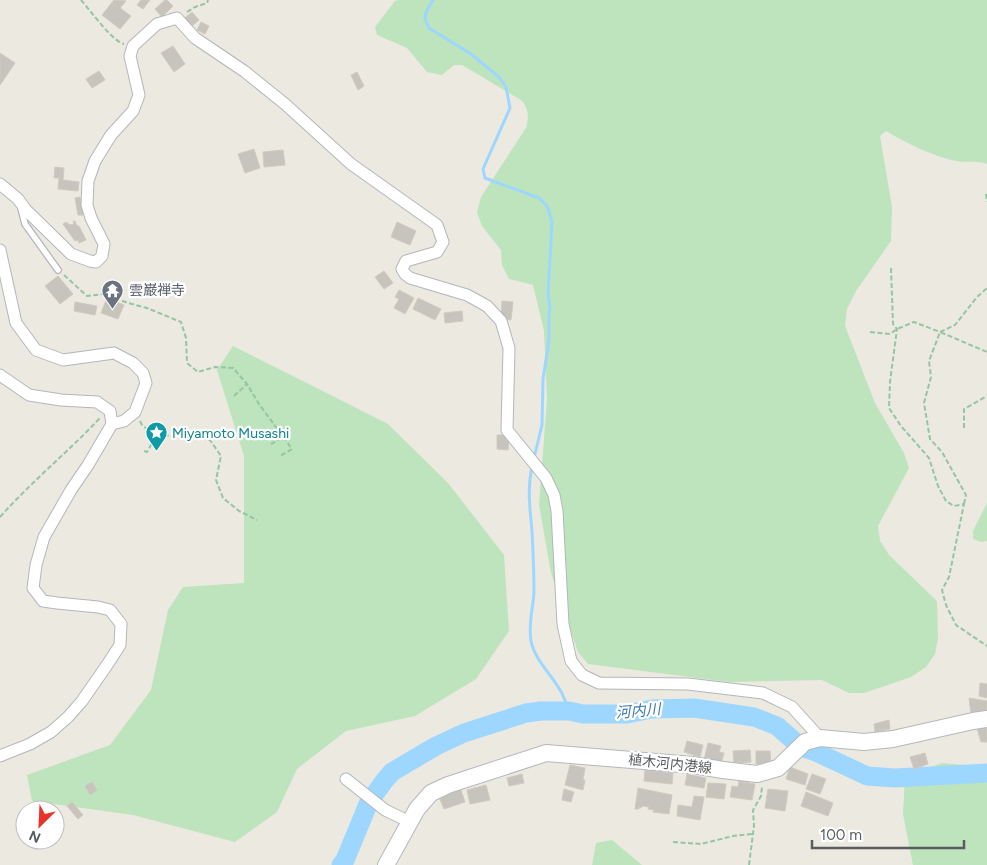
<svg xmlns="http://www.w3.org/2000/svg" width="987" height="865" font-family="Figtree,'Noto Sans JP',sans-serif">
	<style>
		.green { fill: #bde4bc }
		.lines { fill: none; stroke-linecap: round; stroke-linejoin: round }
		.stream { stroke: #9dd7ff; stroke-width: 3 }
		.river { stroke: #9dd7ff; stroke-width: 19 }
		.building { fill: #c7c4bd; stroke: #d1cabe }
		.lane-casing { stroke: #b3b6bb; stroke-width: 8 }
		.street-casing { stroke: #b3b6bb; stroke-width: 13 }
		.secondary-casing { stroke: #b4b8bd; stroke-width: 18 }
		.path { stroke: #95c5a2; stroke-width: 2; stroke-dasharray: 5 2.5; stroke-linecap: butt }
		.lane { stroke: #fff; stroke-width: 5.5 }
		.street { stroke: #fff; stroke-width: 11 }
		.secondary { stroke: #fff; stroke-width: 16 }
		.labels { text-anchor: middle; dominant-baseline: central; stroke-width: 4.5; stroke-linejoin: round; paint-order: stroke }
		.worship-label { font-size: 14px; fill: #5b616d; stroke: #fff; text-anchor: start }
		.culture-label { font-size: 14px; fill: #0d838f; stroke: #fff; text-anchor: start }
		.street-label { font-size: 14px; fill: #595d61; stroke: #fff }
		.water-label { font-size: 15px; font-style: italic; fill: #3b78b0; stroke: #fff }
	</style>
	<rect width="100%" height="100%" fill="#ece9e0"/>
	<g class="green">
		<path d="M 400,0 L 987,0 L 987,164 C 977,160 966,163 956,161 C 935,157 904,142 886,131 L 880,136 L 892,207 L 891,241 L 856,291 L 847,309 L 845,326 L 875,403 L 904,453 L 909,468 L 878,526 L 880,541 L 889,555 L 937,601 L 938,638 L 935,654 L 926,667 L 911,677 L 864,693 L 849,693 L 822,680 L 729,682 L 588,664 L 578,652 L 551,573 L 539,505 L 547,399 L 544,331 L 533,285 L 509,279 L 502,265 L 501,250 L 482,226 L 477,212 L 481,197 L 526,128 C 529,118 529,108 521,100 L 462,65 L 454,65 L 442,75 L 427,72 L 407,48 L 377,35 L 375,27 L 395,1 Z"/>
		<path d="M 233,346 L 388,424 L 448,483 L 504,555 L 509,631 L 476,679 L 415,716 L 346,731 L 297,769 L 277,812 L 235,842 L 133,815 L 32,801 L 27,775 L 110,745 L 151,690 L 168,610 L 183,587 L 244,583 L 244,456 L 217,370 Z"/>
		<path d="M 987,503 L 987,541 L 981,542 L 973,539 L 973,531 Z"/>
		<path d="M 942,763 L 987,767 L 987,865 L 913,865 L 903,814 L 905,777 Z"/>
		<path d="M 612,840 L 642,865 L 592,865 L 596,843 Z"/>
	</g>
	<g class="lines">
		<g class="stream">
			<path d="M 433,0 L 426,12 L 425,19 L 429,28 L 471,54 L 499,77 L 506,87 L 510,108 L 483,169 L 485,178 L 539,198 L 547,206 L 552,222 L 548,294 L 550,308 L 549,316 L 549,340 L 543,379 L 542,425 L 534,458"/>
			<path d="M 532,467 C 527,489 530,509 532,531 C 533,551 534,572 534,592 C 533,609 528,624 531,641 C 535,660 551,674 560,690 C 564,696 566,704 569,711"/>
		</g>
		<path class="river" d="M 341,865 L 345,860 L 369,802 L 385,780 L 392,772 L 436,746 L 464,733 L 526,713 L 541,711 L 569,711 L 583,714 L 627,714 L 652,709 L 694,708 L 754,717 L 777,726 L 801,747 L 816,752 L 867,776 L 895,778 L 987,773"/>
	</g>
	<g class="building">
		<path d="M 114,0 L 126,1 L 120,8 L 131,16 L 120,29 L 102,15 Z"/>
		<path d="M 141,0 L 150,0 L 143,9 L 137,5 Z"/>
		<path d="M 165,0 L 167,0 L 173,6 L 162,17 L 155,9 Z"/>
		<path d="M 192,12 L 199,20 L 192,26 L 185,18 Z"/>
		<path d="M 201,22 L 209,26 L 205,34 L 197,30 Z"/>
		<path d="M 173,46 L 185,64 L 174,72 L 161,53 Z"/>
		<path d="M 0,53 L 15,63 L 0,85 Z"/>
		<path d="M 99,71 L 105,80 L 92,88 L 86,79 Z"/>
		<path d="M 357,72 L 364,86 L 358,90 L 351,75 Z"/>
		<path d="M 254,149 L 260,168 L 245,173 L 238,154 Z"/>
		<path d="M 283,150 L 285,165 L 264,167 L 263,152 Z"/>
		<path d="M 55,167 L 64,168 L 63,180 L 79,182 L 78,191 L 58,189 L 59,178 L 54,178 Z"/>
		<path d="M 80,197 L 83,215 L 78,215 L 75,198 Z"/>
		<path d="M 73,221 L 75,221 L 77,226 L 79,226 L 86,240 L 79,243 L 78,240 L 75,241 L 63,224 L 66,222 L 70,225 L 74,224 Z"/>
		<path d="M 397,222 L 416,231 L 410,245 L 391,237 Z"/>
		<path d="M 384,271 L 393,283 L 384,289 L 375,277 Z"/>
		<path d="M 58,276 L 73,294 L 60,304 L 45,286 Z"/>
		<path d="M 399,290 L 414,298 L 405,314 L 394,308 L 399,299 L 395,297 Z"/>
		<path d="M 107,298 L 124,305 L 118,319 L 101,313 Z"/>
		<path d="M 418,298 L 441,309 L 435,320 L 413,309 Z"/>
		<path d="M 502,301 L 513,302 L 511,320 L 501,319 Z"/>
		<path d="M 75,302 L 97,306 L 95,315 L 74,311 Z"/>
		<path d="M 462,311 L 463,321 L 445,323 L 444,313 Z"/>
		<path d="M 497,435 L 509,435 L 508,450 L 497,449 Z"/>
		<path d="M 980,683 L 987,684 L 987,698 L 979,696 Z"/>
		<path d="M 969,698 L 987,701 L 987,713 L 971,714 Z"/>
		<path d="M 889,720 L 890,729 L 875,732 L 874,724 Z"/>
		<path d="M 976,725 L 987,725 L 987,742 L 981,742 Z"/>
		<path d="M 687,741 L 703,745 L 700,757 L 684,752 Z"/>
		<path d="M 708,743 L 721,746 L 719,752 L 724,753 L 721,764 L 704,760 Z"/>
		<path d="M 750,750 L 751,762 L 734,763 L 733,751 Z"/>
		<path d="M 756,751 L 770,751 L 771,764 L 756,764 Z"/>
		<path d="M 925,753 L 928,764 L 914,769 L 910,757 Z"/>
		<path d="M 570,765 L 585,768 L 583,780 L 585,780 L 583,790 L 565,785 Z"/>
		<path d="M 790,767 L 808,774 L 805,785 L 786,779 Z"/>
		<path d="M 645,770 L 673,773 L 672,784 L 644,781 Z"/>
		<path d="M 522,774 L 524,783 L 509,786 L 507,778 Z"/>
		<path d="M 687,774 L 706,778 L 704,788 L 685,785 Z"/>
		<path d="M 812,774 L 826,779 L 820,794 L 806,789 Z"/>
		<path d="M 739,781 L 755,784 L 752,800 L 730,797 L 732,786 L 738,787 Z"/>
		<path d="M 92,782 L 97,790 L 90,795 L 85,786 Z"/>
		<path d="M 708,783 L 726,784 L 724,799 L 706,797 Z"/>
		<path d="M 486,785 L 490,800 L 470,804 L 467,790 Z"/>
		<path d="M 638,788 L 672,795 L 669,814 L 653,812 L 654,810 L 648,809 L 649,807 L 642,806 L 641,808 L 639,807 L 639,809 L 635,809 Z"/>
		<path d="M 564,789 L 574,792 L 571,802 L 562,800 Z"/>
		<path d="M 768,789 L 788,791 L 785,811 L 765,808 Z"/>
		<path d="M 461,790 L 465,802 L 444,809 L 439,797 Z"/>
		<path d="M 806,792 L 833,803 L 828,816 L 801,806 Z"/>
		<path d="M 694,796 L 704,797 L 700,820 L 677,816 L 678,805 L 692,807 Z"/>
		<path d="M 72,802 L 83,815 L 78,819 L 67,806 Z"/>
	</g>
	<g class="lines">
		<defs>
			<path id="lane" d="M 21,208 L 25,224 L 58,270"/>
			<g id="street">
				<path d="M 0,184 L 18,199 L 26,210 L 71,254 L 90,261 L 96,262 L 102,256 L 104,244 L 91,218 L 87,205 L 88,181 L 95,161 L 111,135 L 133,111 L 139,95 L 130,56 L 133,46 L 157,24 L 177,18 L 195,38 L 244,71 L 285,104 L 351,164 L 437,225 L 443,242 L 437,252 L 406,261 L 402,269 L 405,274 L 410,278 L 467,295 L 487,306 L 501,321 L 509,348 L 507,430 L 546,478 L 554,495 L 557,511 L 563,624 L 571,661 L 582,675 L 599,683 L 688,684 L 763,693 L 792,707 L 820,738"/>
				<path d="M 0,250 L 16,323 L 36,350 L 63,360 L 114,353 L 133,363 L 143,373 L 146,383 L 135,412 L 124,421 L 112,424"/>
				<path d="M 0,375 L 29,395 L 61,400 L 97,402 L 110,411 L 112,424 L 88,465 L 71,490 L 44,537 L 36,565 L 33,588 L 43,601 L 57,603 L 98,607 L 110,610 L 121,624 L 120,645 L 107,665 L 82,701 L 68,717 L 51,732 L 30,744 L 0,756"/>
				<path d="M 346,779 L 385,810 L 410,822"/>
			</g>
			<path id="secondary" d="M 386,865 L 417,809 L 431,793 L 448,785 L 546,753 L 693,765 L 723,770 L 757,774 L 778,768 L 805,742 L 820,738 L 864,742 L 893,739 L 973,721 L 987,719"/>
		</defs>
		<use href="#lane" class="lane-casing"/>
		<use href="#street" class="street-casing"/>
		<use href="#secondary" class="secondary-casing"/>
		<g class="path">
			<path d="M 81,0 C 90,10 113,42 124,44"/>
			<path d="M 187,12 L 195,7 L 207,3 L 208,0"/>
			<path d="M 986,194 L 987,202"/>
			<path d="M 891,268 L 893,324 L 897,329 L 890,382 L 889,408 L 901,426 L 929,458 L 938,486 L 946,501 L 954,506 L 964,504 L 949,577 L 942,590 L 946,605 L 956,625 L 987,646"/>
			<path d="M 64,275 L 87,296 L 104,294 L 128,303 L 147,308 L 181,322 L 186,338 L 187,363 L 198,372 L 215,367 L 233,368 L 247,384 L 259,404 L 292,449 L 280,456"/>
			<path d="M 870,332 L 890,334 L 897,329 L 914,322 L 940,332 L 955,325 L 977,297 L 987,288"/>
			<path d="M 234,396 L 247,384"/>
			<path d="M 140,421 L 142,425 L 156,436 L 179,435 L 210,440 L 221,456 L 216,480 L 223,498 L 239,511 L 257,520"/>
			<path d="M 964,428 L 964,409 L 987,396"/>
			<path d="M 271,444 L 284,437"/>
			<path d="M 144,451 L 147,452 L 156,436"/>
			<path d="M 964,504 L 966,495 L 942,452 L 930,439 L 924,403 L 931,377 L 929,361 L 940,332 L 987,352"/>
			<path d="M 0,517 C 31,482 68,452 100,418"/>
			<path d="M 673,842 L 701,844 L 733,836 L 753,834"/>
			<path d="M 749,865 L 754,826 L 753,810 L 761,796 L 762,787"/>
		</g>
		<use href="#lane" class="lane"/>
		<use href="#street" class="street"/>
		<use href="#secondary" class="secondary"/>
	</g>
	<defs>
		<symbol id="temple-pin" viewBox="-11 -11 22 30"><path d="M0 17L-7.5 6A9.5 9.5 0 1 1 7.5 6Z" fill="#6b7280" stroke="#fff"/><path d="M0-6L5-2H3V0L6.5 2.5H4V6H1.5V3h-3V6H-4V2.5H-6.5L-3 0V-2H-5Z" fill="#fff"/></symbol>
		<symbol id="sight-pin" viewBox="-11 -11 22 30"><path d="M0 17L-7.5 6A9.5 9.5 0 1 1 7.5 6Z" fill="#0f9aa8" stroke="#fff"/><path d="M0-6L1.8-2.2L6-1.7L2.9 1.2L3.7 5.4L0 3.3L-3.7 5.4L-2.9 1.2L-6-1.7L-1.8-2.2Z" fill="#fff"/></symbol>
	</defs>
	<g fill-rule="evenodd">
		<use href="#temple-pin" x="100" y="278" width="25" height="34"/>
		<use href="#sight-pin" x="144" y="420" width="25" height="34"/>
	</g>
	<g class="labels">
		<g class="worship-label">
			<text x="129" y="290">雲巌禅寺</text>
		</g>
		<g class="culture-label">
			<text x="172" y="433">Miyamoto Musashi</text>
		</g>
		<g class="street-label">
			<text transform="translate(670 764) rotate(6)">植木河内港線</text>
		</g>
		<g class="water-label">
			<text transform="translate(638 711) rotate(-5)">河内川</text>
		</g>
	</g>
	<g transform="translate(40 825) rotate(204)"><circle r="24" fill="#ffffff" stroke="#bdbec0"/>
	<path d="M0-4L9 19L0 12L-9 19Z" fill="#e93329"/>
	<text y="-8" font-size="14" font-weight="bold" text-anchor="middle" fill="#595d61">N</text>
	</g>
	<path d="M812 840v8h152v-8" fill="none" stroke="#595d61" stroke-width="2.5"/>
	<text x="820" y="840" font-size="15" fill="#595d61" stroke="#ffffff" stroke-width="4" paint-order="stroke">100 m</text>
</svg>
